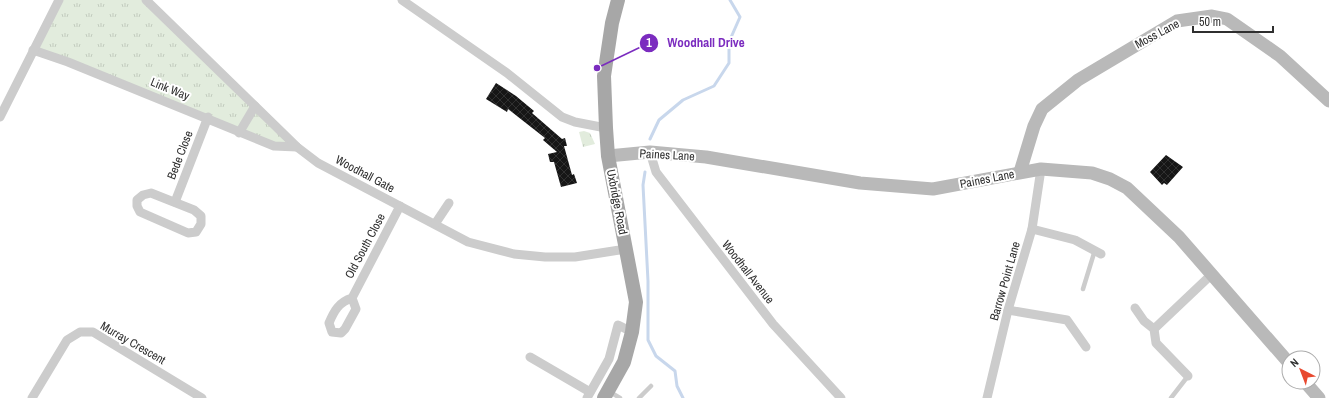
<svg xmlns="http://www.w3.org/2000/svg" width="1329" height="398" font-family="'Archivo Narrow',sans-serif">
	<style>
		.grass { fill: url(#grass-tufts) }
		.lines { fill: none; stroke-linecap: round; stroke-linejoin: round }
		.stream { stroke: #c8d7ec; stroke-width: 3 }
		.building { fill: url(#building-cross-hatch) }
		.lane { stroke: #ccc; stroke-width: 4.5 }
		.street { stroke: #ccc; stroke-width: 9 }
		.secondary { stroke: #b9b9b9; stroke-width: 13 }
		.primary { stroke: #a7a7a7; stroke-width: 14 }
		.labels { text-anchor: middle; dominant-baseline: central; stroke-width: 4; stroke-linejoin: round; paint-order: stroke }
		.street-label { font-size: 12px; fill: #2f2f2f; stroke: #fff }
		.leader { fill: none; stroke: #7b2cbf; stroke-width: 1.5 }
		.callout-dot { fill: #7b2cbf; stroke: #fff; stroke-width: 1.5 }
		.mark-label { font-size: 12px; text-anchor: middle; font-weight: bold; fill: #fff }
		.callout-label { font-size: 13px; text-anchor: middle; font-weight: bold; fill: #7b2cbf; stroke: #fff; stroke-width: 4; stroke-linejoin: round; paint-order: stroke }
	</style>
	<defs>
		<pattern id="grass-tufts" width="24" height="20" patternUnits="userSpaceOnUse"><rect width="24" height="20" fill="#e2ecdd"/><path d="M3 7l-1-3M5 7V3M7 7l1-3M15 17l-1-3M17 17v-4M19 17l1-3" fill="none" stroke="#c2cbbe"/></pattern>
		<pattern id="building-cross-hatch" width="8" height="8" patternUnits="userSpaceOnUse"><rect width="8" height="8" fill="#161616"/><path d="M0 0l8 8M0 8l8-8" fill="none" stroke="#303030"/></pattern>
	</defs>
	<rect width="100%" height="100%" fill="#fff"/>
	<g class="grass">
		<path d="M 59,0 L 146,0 L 297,147 L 274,146 L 33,50 Z"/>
		<path d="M 584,131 L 590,133 L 595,144 L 583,147 L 579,132 Z"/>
	</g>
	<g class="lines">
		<g class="stream">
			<path d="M 650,139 L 659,120 L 683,100 L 714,86 L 729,63 L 729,42 L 740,17 L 730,0"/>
			<path d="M 645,172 L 643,185 L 648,281 L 648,340 L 656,356 L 675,371 L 677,386 L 683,398"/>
		</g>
	</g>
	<g class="building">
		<path d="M 496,83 L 516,96 L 534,111 L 532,113 L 562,139 L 565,138 L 567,146 L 564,146 L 572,175 L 574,174 L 577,183 L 561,187 L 554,162 L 550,162 L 548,154 L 557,152 L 543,140 L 545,138 L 508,109 L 507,112 L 486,99 Z"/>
		<path d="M 1166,155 L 1183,167 L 1167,185 L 1164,183 L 1162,185 L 1150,172 Z"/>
	</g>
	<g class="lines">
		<g class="lane">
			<path d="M 1083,289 L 1095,250"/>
			<path d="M 610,392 L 620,398"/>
			<path d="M 639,398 L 651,386"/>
			<path d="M 1171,398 L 1188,376"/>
		</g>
		<g class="street">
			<path d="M 146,0 L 297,147 L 318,163 L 468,242 L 514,254 L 545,257 L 575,257 L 626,249"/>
			<path d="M 402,0 L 507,73 L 562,117 L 575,122 L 606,128"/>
			<path d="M 33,50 L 68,62 L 274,146 L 297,147"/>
			<path d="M 0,117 L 59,0"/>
			<path d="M 239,133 L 255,106"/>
			<path d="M 650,152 L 656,172 L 773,324 L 841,398"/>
			<path d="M 151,193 L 194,210 L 201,216 L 201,224 L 196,232 L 188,233 L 140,212 L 137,206 L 137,200 L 143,195 Z"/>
			<path d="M 175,202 L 208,117"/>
			<path d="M 435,224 L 449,203"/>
			<path d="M 1032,229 L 1075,240 L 1101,254"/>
			<path d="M 352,298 C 339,302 334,311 329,323 L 332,332 L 341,333 L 345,329 L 356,309 L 352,298 L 400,206"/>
			<path d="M 1135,308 L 1144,321 L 1154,329 L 1156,343 L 1188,376"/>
			<path d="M 1008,310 L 1067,320 L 1086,347"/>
			<path d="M 1154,329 L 1211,275"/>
			<path d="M 530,357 L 590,392"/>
			<path d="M 32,398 L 67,340 L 80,332 L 93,332 L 202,398"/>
			<path d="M 587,398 L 609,359 L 618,325 L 632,332"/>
			<path d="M 987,398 L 1008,310 L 1032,229 L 1041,169"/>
		</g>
		<g class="secondary">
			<path d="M 608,156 L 650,152 L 706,157 L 860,183 L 933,189 L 1041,169 L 1092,173 L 1110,179 L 1127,188 L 1179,237 L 1289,363"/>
			<path d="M 1020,172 L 1034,126 L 1042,109 L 1078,80 L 1177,21 L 1212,16 L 1227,19 L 1280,56 L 1329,101"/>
			<path d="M 1305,382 L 1319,398"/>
		</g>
		<path class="primary" d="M 604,398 L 624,362 L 632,332 L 636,302 L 608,156 L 606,128 L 604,76 L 612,23 L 618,0"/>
	</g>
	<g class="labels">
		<g class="street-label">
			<text transform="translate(1157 34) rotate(-28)">Moss Lane</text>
			<text transform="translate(170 89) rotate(22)">Link Way</text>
			<text transform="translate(180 155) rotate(-69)">Bede Close</text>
			<text transform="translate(667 155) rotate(3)">Paines Lane</text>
			<text transform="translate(365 174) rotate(28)">Woodhall Gate</text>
			<text transform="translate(987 179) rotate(-11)">Paines Lane</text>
			<text transform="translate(617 202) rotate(79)">Uxbridge Road</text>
			<text transform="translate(365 246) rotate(-62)">Old South Close</text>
			<text transform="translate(748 272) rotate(52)">Woodhall Avenue</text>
			<text transform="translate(1005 281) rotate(-74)">Barrow Point Lane</text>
			<text transform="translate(133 343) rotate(30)">Murray Crescent</text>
		</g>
	</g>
	<path class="leader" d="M597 68L649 43"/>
	<g class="callout-dot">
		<circle cx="597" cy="68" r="4"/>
		<circle cx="649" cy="43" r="10"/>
	</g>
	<g class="mark-label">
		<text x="649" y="47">1</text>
	</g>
	<g class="callout-label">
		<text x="706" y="47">Woodhall Drive</text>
	</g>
	<g transform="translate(1301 370) rotate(318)"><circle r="19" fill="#ffffff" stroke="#acacac"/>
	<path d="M0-3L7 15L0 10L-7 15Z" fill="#e8492f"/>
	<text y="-6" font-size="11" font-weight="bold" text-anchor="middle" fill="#2f2f2f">N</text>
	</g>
	<path d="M1193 26v6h80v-6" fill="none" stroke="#2f2f2f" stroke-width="2"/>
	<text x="1199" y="26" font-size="12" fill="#2f2f2f" stroke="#ffffff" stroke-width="3" paint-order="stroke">50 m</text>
</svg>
